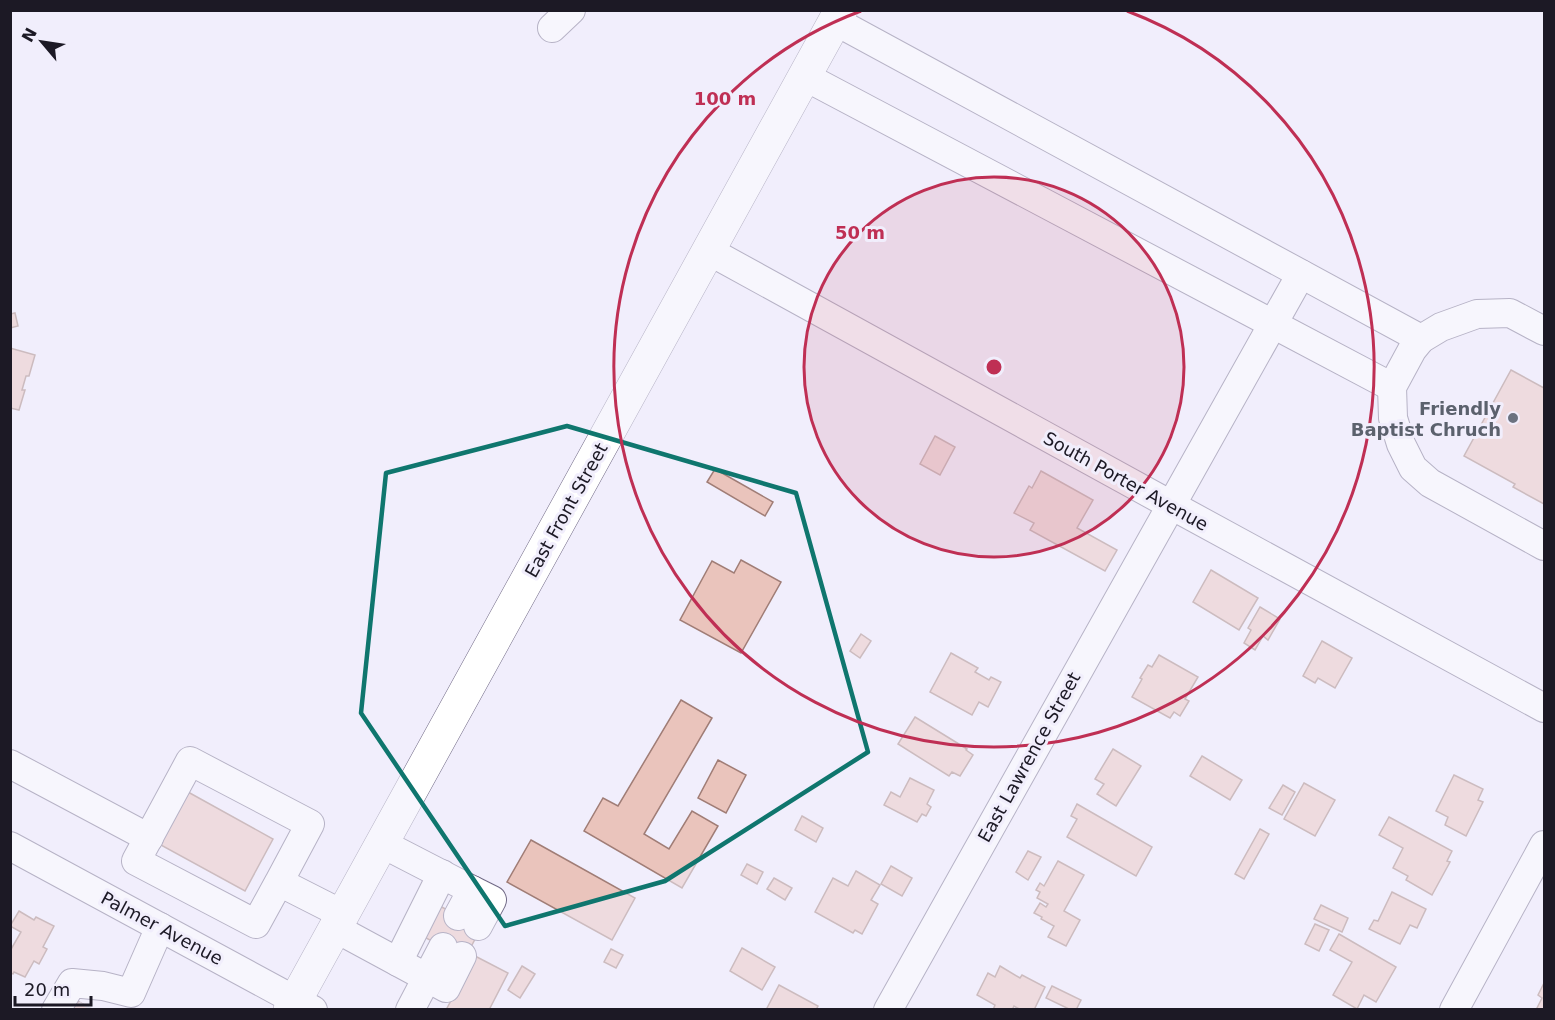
<svg xmlns="http://www.w3.org/2000/svg" width="1555" height="1020" font-family="'DejaVu Sans',sans-serif">
	<style>
		.building { fill: #eac4bc; stroke: #a07d76; stroke-width: 1.5 }
		.lines { fill: none; stroke-linecap: round; stroke-linejoin: round }
		.minor-tunnel { stroke: #d1cedc; stroke-width: 28; stroke-dasharray: 28 14; stroke-linecap: butt }
		.minor-casing { stroke: #716a86; stroke-width: 30 }
		.major-casing { stroke: #716a86; stroke-width: 34 }
		.minor { stroke: #fff; stroke-width: 28 }
		.major { stroke: #fff; stroke-width: 33 }
		.marked { fill: none; stroke: #0f766e; stroke-width: 4.5; stroke-linejoin: round }
		.ring { fill: none; stroke: #bf2f54; stroke-width: 3 }
		.worship-dot { fill: #6b7280; stroke: #f1eefc; stroke-width: 2 }
		.labels { text-anchor: middle; dominant-baseline: central; stroke-width: 6; stroke-linejoin: round; paint-order: stroke }
		.worship-label { font-size: 18px; font-weight: bold; fill: #5b616d; stroke: #f1eefc; text-anchor: end }
		.street-label { font-size: 18px; fill: #1c1925; stroke: #f1eefc }
		.centre { fill: #bf2f54; stroke: #f1eefc; stroke-width: 3 }
		.ring-label { font-size: 18px; text-anchor: middle; font-weight: bold; fill: #bf2f54; stroke: #f1eefc; stroke-width: 6; stroke-linejoin: round; paint-order: stroke }
	</style>
	<rect width="100%" height="100%" fill="#f1eefc"/>
	<g class="building">
		<path d="M 15,313 L 18,326 L 10,328 L 10,314 Z"/>
		<path d="M 10,348 L 35,355 L 29,376 L 26,376 L 22,390 L 25,390 L 19,410 L 10,408 Z"/>
		<path d="M 1511,370 L 1544,388 L 1544,504 L 1513,487 L 1515,484 L 1464,456 Z"/>
		<path d="M 935,436 L 955,447 L 940,475 L 920,464 Z"/>
		<path d="M 715,469 L 773,502 L 765,516 L 707,482 Z"/>
		<path d="M 1041,471 L 1093,500 L 1077,528 L 1117,550 L 1105,571 L 1030,530 L 1034,523 L 1014,513 L 1029,486 L 1032,488 Z"/>
		<path d="M 741,560 L 781,582 L 741,653 L 680,620 L 712,561 L 734,573 Z"/>
		<path d="M 1211,570 L 1258,598 L 1239,630 L 1193,602 Z"/>
		<path d="M 1260,607 L 1280,619 L 1268,640 L 1263,636 L 1255,650 L 1244,643 L 1251,630 L 1248,628 Z"/>
		<path d="M 861,634 L 871,641 L 860,658 L 850,651 Z"/>
		<path d="M 1322,641 L 1352,658 L 1335,688 L 1318,678 L 1315,683 L 1303,676 Z"/>
		<path d="M 951,653 L 978,668 L 975,672 L 989,680 L 991,677 L 1001,682 L 988,707 L 979,702 L 972,715 L 930,692 Z"/>
		<path d="M 1159,655 L 1198,677 L 1185,699 L 1189,701 L 1180,716 L 1174,712 L 1170,718 L 1132,697 L 1142,679 L 1140,678 L 1148,665 L 1152,667 Z"/>
		<path d="M 681,700 L 712,718 L 644,834 L 669,849 L 692,811 L 718,826 L 682,888 L 584,831 L 603,798 L 618,806 Z"/>
		<path d="M 915,717 L 967,749 L 966,750 L 973,755 L 960,776 L 952,772 L 949,776 L 898,744 Z"/>
		<path d="M 1113,749 L 1141,766 L 1116,806 L 1097,794 L 1104,784 L 1095,779 Z"/>
		<path d="M 1202,756 L 1242,780 L 1230,800 L 1190,776 Z"/>
		<path d="M 718,760 L 746,775 L 726,813 L 698,798 Z"/>
		<path d="M 1454,775 L 1483,789 L 1478,800 L 1483,802 L 1466,836 L 1445,825 L 1448,817 L 1436,811 Z"/>
		<path d="M 910,778 L 934,790 L 927,804 L 931,807 L 926,816 L 922,814 L 917,822 L 884,805 L 891,792 L 900,797 Z"/>
		<path d="M 1304,783 L 1335,800 L 1315,836 L 1284,819 Z"/>
		<path d="M 1283,785 L 1295,792 L 1282,815 L 1269,808 Z"/>
		<path d="M 188,792 L 273,839 L 245,891 L 159,844 Z"/>
		<path d="M 1077,804 L 1152,847 L 1136,876 L 1067,837 L 1077,819 L 1071,816 Z"/>
		<path d="M 802,816 L 823,828 L 816,842 L 795,830 Z"/>
		<path d="M 1389,817 L 1452,851 L 1447,861 L 1450,862 L 1432,895 L 1406,880 L 1408,876 L 1393,868 L 1403,848 L 1379,835 Z"/>
		<path d="M 1260,829 L 1269,834 L 1244,879 L 1235,874 Z"/>
		<path d="M 531,840 L 635,898 L 612,940 L 507,882 Z"/>
		<path d="M 1028,851 L 1041,857 L 1028,880 L 1016,872 Z"/>
		<path d="M 1058,861 L 1084,875 L 1064,911 L 1080,920 L 1066,946 L 1048,937 L 1054,926 L 1041,919 L 1042,917 L 1034,913 L 1040,903 L 1046,907 L 1048,904 L 1037,898 L 1040,892 L 1036,890 L 1040,883 L 1044,886 Z"/>
		<path d="M 747,864 L 763,872 L 757,884 L 741,875 Z"/>
		<path d="M 891,866 L 912,878 L 902,896 L 881,884 Z"/>
		<path d="M 856,871 L 880,885 L 871,900 L 878,904 L 862,934 L 855,930 L 853,933 L 815,912 L 833,878 L 848,886 Z"/>
		<path d="M 774,878 L 792,888 L 785,900 L 767,889 Z"/>
		<path d="M 1392,892 L 1426,909 L 1417,928 L 1410,925 L 1400,944 L 1369,929 L 1374,920 L 1378,921 Z"/>
		<path d="M 438,905 L 481,928 L 465,958 L 422,936 Z"/>
		<path d="M 1321,905 L 1348,918 L 1342,932 L 1314,919 Z"/>
		<path d="M 19,911 L 34,920 L 36,917 L 54,926 L 43,947 L 47,949 L 39,964 L 34,961 L 25,977 L 14,972 L 13,974 L 10,972 L 10,951 L 21,932 L 10,926 Z"/>
		<path d="M 1315,924 L 1329,930 L 1319,951 L 1305,944 Z"/>
		<path d="M 1339,934 L 1396,967 L 1376,1002 L 1364,995 L 1357,1009 L 1333,995 L 1352,962 L 1330,950 Z"/>
		<path d="M 742,948 L 775,967 L 762,990 L 730,971 Z"/>
		<path d="M 611,949 L 623,955 L 616,968 L 604,962 Z"/>
		<path d="M 475,956 L 508,973 L 489,1010 L 446,1010 Z"/>
		<path d="M 522,966 L 535,974 L 520,998 L 508,990 Z"/>
		<path d="M 1000,966 L 1020,978 L 1022,975 L 1045,987 L 1034,1010 L 1021,1010 L 1014,1006 L 1012,1010 L 993,1010 L 995,1005 L 977,995 L 988,973 L 995,977 Z"/>
		<path d="M 1544,983 L 1544,1010 L 1536,1010 L 1542,998 L 1538,995 Z"/>
		<path d="M 779,985 L 818,1006 L 816,1010 L 766,1010 Z"/>
		<path d="M 1052,986 L 1081,1000 L 1076,1010 L 1071,1010 L 1046,998 Z"/>
		<path d="M 69,996 L 93,1010 L 61,1010 Z"/>
	</g>
	<g class="lines">
		<path class="minor-tunnel" d="M 91,1010 L 92,1008"/>
		<defs>
			<g id="minor">
				<path d="M 835,21 L 1421,339"/>
				<path d="M 552,28 L 571,10"/>
				<path d="M 804,76 L 1392,387"/>
				<path d="M 709,251 L 1171,505 L 1544,708"/>
				<path d="M 1544,331 L 1510,313 L 1477,314 L 1441,327 L 1421,339 L 1412,350 L 1392,387 L 1393,418 L 1401,444 L 1413,468 L 1430,483 L 1544,546"/>
				<path d="M 10,764 L 149,838"/>
				<path d="M 381,843 L 472,890 L 458,916"/>
				<path d="M 10,846 L 313,1010"/>
				<path d="M 279,882 L 256,924 L 136,861 L 190,761 L 310,824 L 279,882 L 342,914"/>
				<path d="M 472,890 L 492,900 L 478,926"/>
				<path d="M 335,928 L 446,988 L 462,956"/>
				<path d="M 398,962 L 442,874"/>
				<path d="M 56,1010 L 72,983 L 103,986 L 131,993 L 160,927"/>
				<path d="M 410,1010 L 443,947"/>
				<path d="M 888,1010 L 1301,274"/>
				<path d="M 1454,1010 L 1544,845"/>
			</g>
			<path id="major" d="M 290,1010 L 841,10"/>
		</defs>
		<use href="#minor" class="minor-casing"/>
		<use href="#major" class="major-casing"/>
		<use href="#minor" class="minor"/>
		<use href="#major" class="major"/>
	</g>
	<path d="M0 0H1555V1020H0ZM 567,426 L 796,493 L 868,752 L 665,881 L 505,926 L 361,713 L 386,473 Z" fill="#f1eefc" fill-opacity=".55" fill-rule="evenodd"/>
	<path class="marked" d="M 567,426 L 796,493 L 868,752 L 665,881 L 505,926 L 361,713 L 386,473 Z"/>
	<circle cx="994" cy="367" r="190" fill="#bf2f54" fill-opacity=".12"/>
	<g class="ring">
		<circle cx="994" cy="367" r="190"/>
		<path d="M1127 11A380 380 0 1 1 861 11"/>
	</g>
	<circle class="worship-dot" cx="1513" cy="418" r="6"/>
	<g class="labels">
		<g class="worship-label">
			<text x="1501" y="408">Friendly<tspan x="1501" dy="21">Baptist Chruch</tspan></text>
		</g>
		<g class="street-label">
			<text transform="translate(1126 481) rotate(29)">South Porter Avenue</text>
			<text transform="translate(566 510) rotate(-61)">East Front Street</text>
			<text transform="translate(1029 757) rotate(-61)">East Lawrence Street</text>
			<text transform="translate(162 928) rotate(28)">Palmer Avenue</text>
		</g>
	</g>
	<circle cx="994" cy="367" r="9" class="centre"/>
	<g class="ring-label">
		<text x="725" y="105">100 m</text>
		<text x="860" y="239">50 m</text>
	</g>
	<rect width="1555" height="1020" fill="none" stroke="#1c1925" stroke-width="24"/>
	<g transform="translate(42 42) rotate(299)" stroke="#f1eefc" stroke-width="4.5" paint-order="stroke">
	<path d="M0-4.5L10 22L0 15L-10 22Z" fill="#1c1925"/>
	<text y="-9" font-size="16" font-weight="bold" text-anchor="middle" fill="#1c1925">N</text>
	</g>
	<path d="M15 996v9h76v-9" fill="none" stroke="#1c1925" stroke-width="3"/>
	<text x="24" y="996" font-size="18" fill="#1c1925" stroke="#f1eefc" stroke-width="4.5" paint-order="stroke">20 m</text>
</svg>
